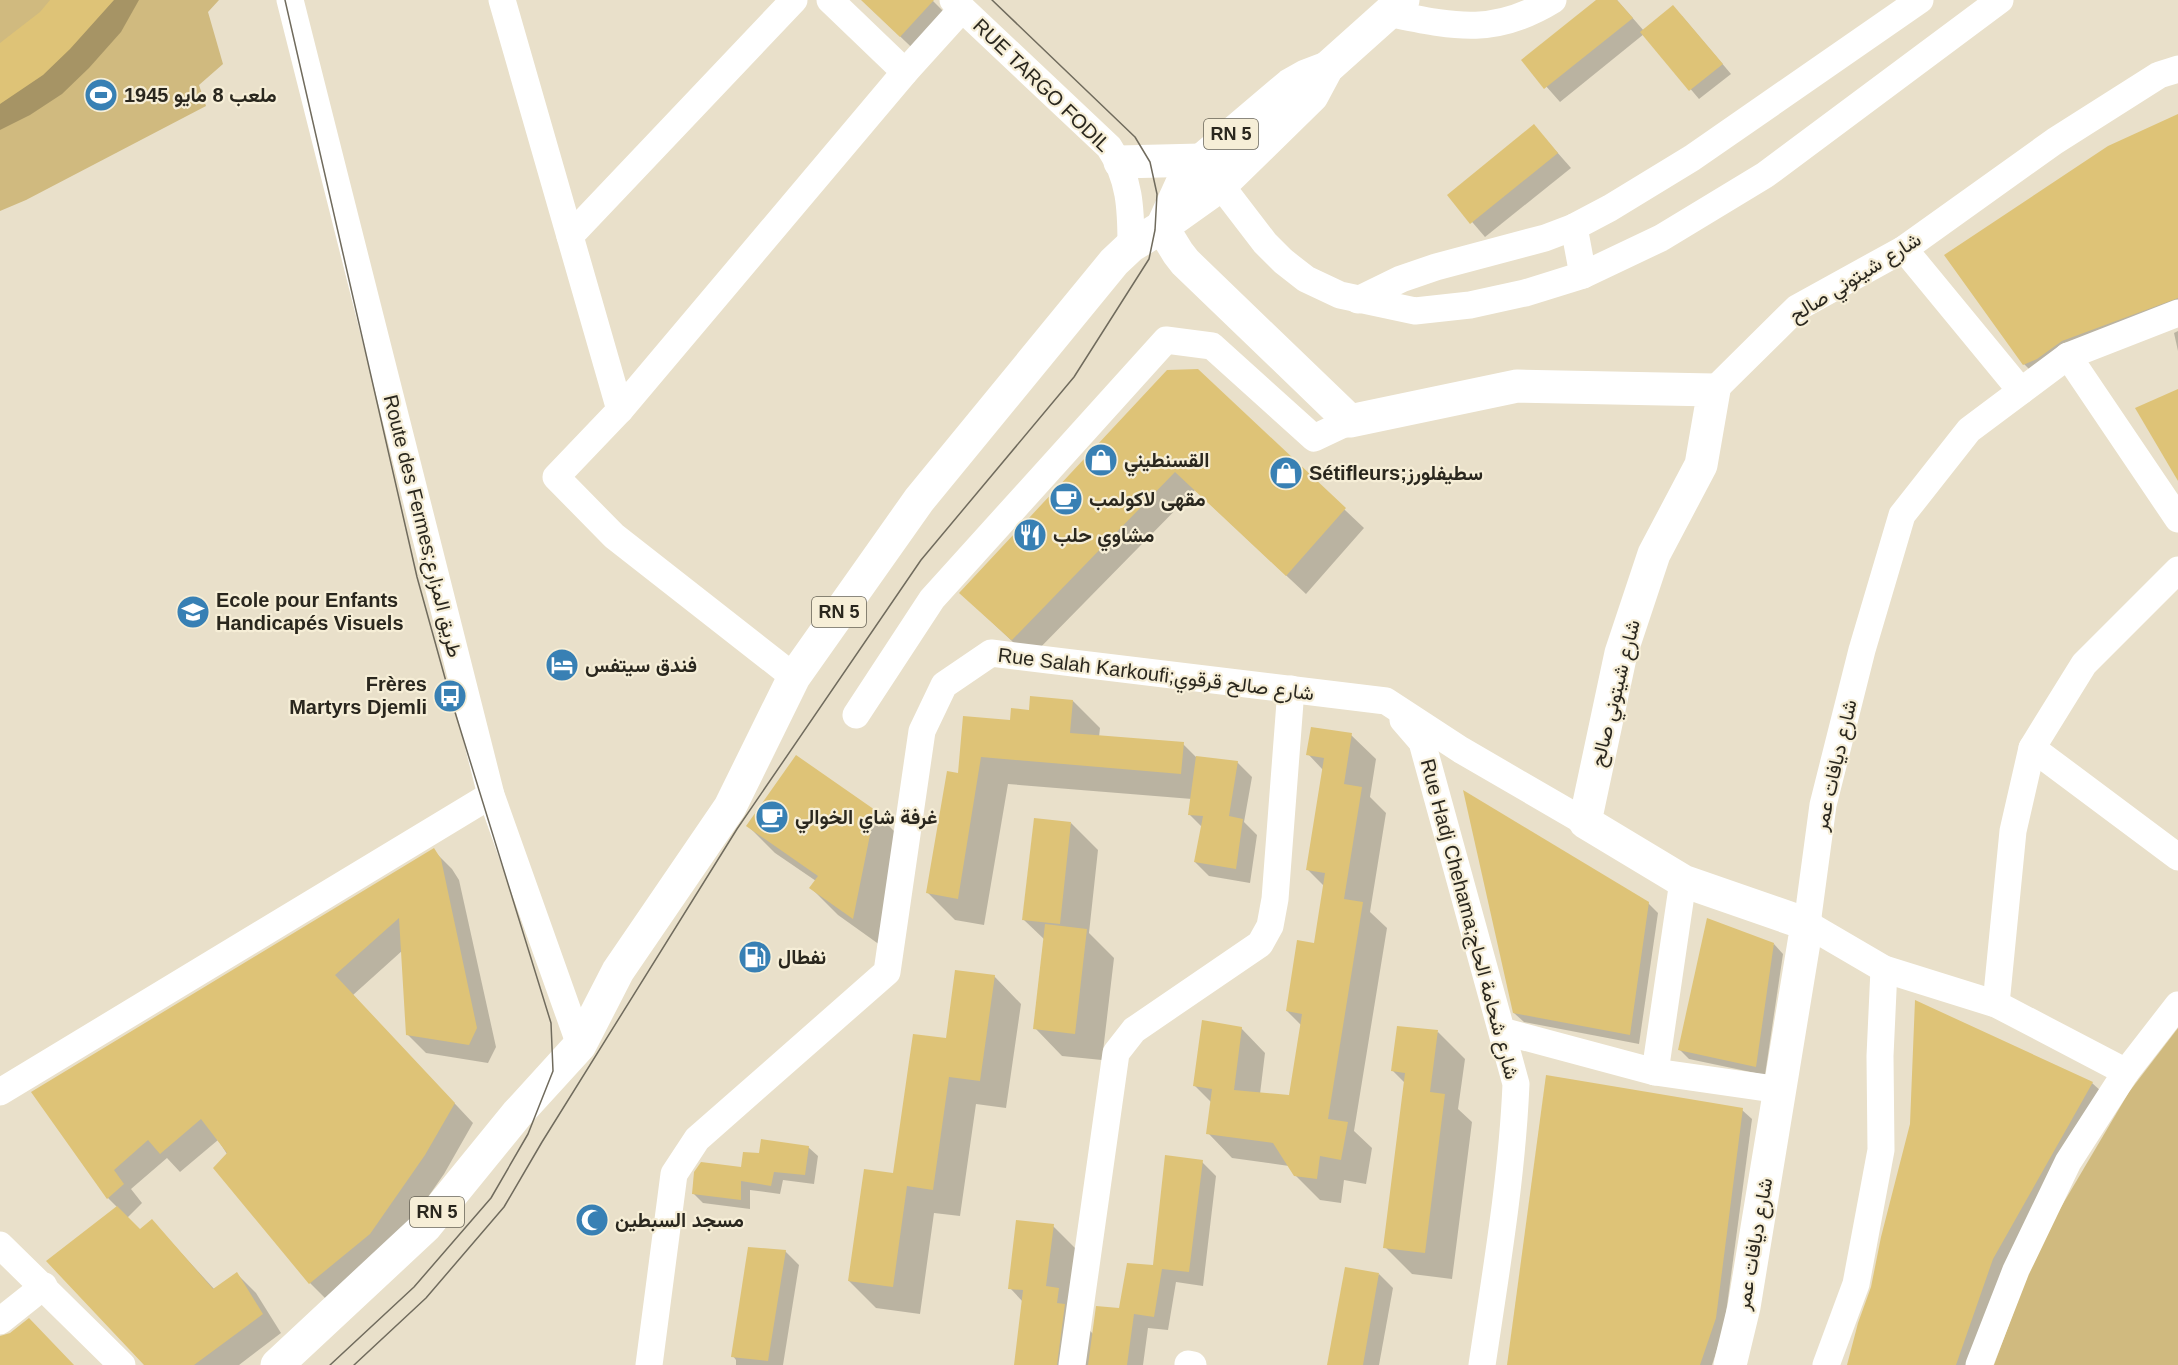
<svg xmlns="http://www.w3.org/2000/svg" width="2178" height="1365" font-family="Helvetica,Vazirmatn,sans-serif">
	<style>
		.green { fill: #d0ba7f }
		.shadow { fill: #0003 }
		.building { fill: #dec377 }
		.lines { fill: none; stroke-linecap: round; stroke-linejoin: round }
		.minor { stroke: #fff; stroke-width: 27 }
		.tertiary { stroke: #fff; stroke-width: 33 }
		.primary { stroke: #fff; stroke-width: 33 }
		.tram { stroke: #706b5d; stroke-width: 1.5 }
		.labels { text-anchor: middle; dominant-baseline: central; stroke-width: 4.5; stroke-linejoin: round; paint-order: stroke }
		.shield { fill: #f6eed7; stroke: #676356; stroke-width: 1.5 }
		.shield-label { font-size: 18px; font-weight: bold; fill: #2a271e }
		.street-label { font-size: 20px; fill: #2a271e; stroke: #f6eed7 }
		.poi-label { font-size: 20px; font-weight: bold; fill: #2a271e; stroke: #f6eed7; text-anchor: start }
	</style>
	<rect width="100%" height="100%" fill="#e9e0ca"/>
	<g class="green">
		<path d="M 0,0 L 219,0 L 208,12 L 223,64 L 199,85 L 206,106 L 26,200 L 0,211 Z"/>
		<path d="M 2178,1028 L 2178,1365 L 1994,1365 L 2038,1246 L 2129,1092 Z"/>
	</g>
	<g class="shadow">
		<path d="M 52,0 L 139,0 L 121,32 L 89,68 L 62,94 L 30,115 L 0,130 L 0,45 L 41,13 Z"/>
		<path d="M 862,0 L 932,0 L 960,28 L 928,63 Z"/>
		<path d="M 1598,0 L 1617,0 L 1644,31 L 1682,16 L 1731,74 L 1699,99 L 1644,34 L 1560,102 L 1523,60 Z"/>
		<path d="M 2178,116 L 2178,309 L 2034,374 L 2024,364 Z"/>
		<path d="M 1534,126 L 1571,168 L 1485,237 L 1449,195 Z"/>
		<path d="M 2178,331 L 2178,351 L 2174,333 Z"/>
		<path d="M 1197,370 L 1364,528 L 1306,594 L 1195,490 L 1030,658 L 961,593 Z"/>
		<path d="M 1073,701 L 1100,728 L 1099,737 L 1183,744 L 1197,758 L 1237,762 L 1252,777 L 1244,822 L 1257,835 L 1250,883 L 1209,876 L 1195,862 L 1202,827 L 1190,815 L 1192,799 L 1008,784 L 984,925 L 955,920 L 928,893 L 960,775 L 1012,721 L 1031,711 Z"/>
		<path d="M 1351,735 L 1376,759 L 1370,797 L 1386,813 L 1370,912 L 1387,928 L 1354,1131 L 1372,1148 L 1366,1184 L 1344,1180 L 1341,1203 L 1320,1200 L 1295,1175 L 1289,1166 L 1232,1158 L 1208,1133 L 1212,1103 L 1194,1085 L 1241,1028 L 1265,1053 L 1260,1094 L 1290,1097 L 1301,1025 L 1287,1011 L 1315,945 L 1325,887 L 1307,869 L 1323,770 L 1308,754 Z"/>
		<path d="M 874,811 L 901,838 L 880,945 L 838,915 L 811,888 L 816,881 L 775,853 L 748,826 Z"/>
		<path d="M 1071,823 L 1098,850 L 1089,933 L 1114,958 L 1102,1060 L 1062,1056 L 1035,1028 L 1045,940 L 1024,920 Z"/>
		<path d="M 433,850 L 452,869 L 459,880 L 496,1047 L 488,1063 L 426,1053 L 407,1034 L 403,950 L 353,995 L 473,1123 L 444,1174 L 389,1253 L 329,1302 L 310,1283 L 218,1140 L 180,1172 L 167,1158 L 131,1189 L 142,1203 L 127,1218 L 140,1231 L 152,1221 L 215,1290 L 237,1274 L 256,1293 L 281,1333 L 239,1365 L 146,1365 L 118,1208 L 108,1198 L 33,1092 Z"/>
		<path d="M 1648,903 L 1658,913 L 1639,1044 L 1524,1022 L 1514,1013 Z"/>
		<path d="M 1774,944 L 1783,954 L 1765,1075 L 1689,1059 L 1680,1050 Z"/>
		<path d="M 994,976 L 1021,1004 L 1006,1108 L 976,1104 L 960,1216 L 934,1213 L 920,1314 L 876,1308 L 849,1281 L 895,1174 Z"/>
		<path d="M 1438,1032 L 1465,1059 L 1458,1109 L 1472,1122 L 1452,1279 L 1412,1274 L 1385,1247 L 1406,1084 L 1393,1071 Z"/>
		<path d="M 2092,1083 L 2102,1092 L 1968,1365 L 1849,1365 L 1873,1287 Z"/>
		<path d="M 1742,1110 L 1752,1119 L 1724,1328 L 1712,1365 L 1508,1365 Z"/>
		<path d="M 808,1147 L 818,1156 L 814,1184 L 783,1180 L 780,1194 L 750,1190 L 750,1209 L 703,1203 L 693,1193 L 742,1168 L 760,1155 Z"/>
		<path d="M 1202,1162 L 1216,1176 L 1203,1286 L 1176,1282 L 1168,1330 L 1148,1328 L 1143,1365 L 1016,1365 L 1023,1302 L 1010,1288 L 1053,1226 L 1080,1253 L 1085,1325 L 1093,1334 L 1121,1310 L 1154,1266 Z"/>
		<path d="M 785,1251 L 799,1265 L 783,1365 L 736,1365 L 736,1360 L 733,1356 Z"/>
		<path d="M 1379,1274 L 1393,1288 L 1379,1365 L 1329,1365 Z"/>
	</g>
	<g class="building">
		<path d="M 50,0 L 114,0 L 70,49 L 43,75 L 0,104 L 0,43 L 40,12 Z"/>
		<path d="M 861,0 L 934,0 L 900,37 Z"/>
		<path d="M 1596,0 L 1617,0 L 1633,18 L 1544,89 L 1521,60 Z"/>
		<path d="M 1673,5 L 1723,64 L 1689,91 L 1640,32 Z"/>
		<path d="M 2178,114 L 2178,298 L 2062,341 L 2037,359 L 2023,365 L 1944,255 L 2108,146 Z"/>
		<path d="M 1534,124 L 1558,153 L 1470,224 L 1447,195 Z"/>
		<path d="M 1198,369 L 1346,508 L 1286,576 L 1175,472 L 1012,640 L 1010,639 L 959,593 L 1167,370 Z"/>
		<path d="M 2178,389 L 2178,481 L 2135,408 Z"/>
		<path d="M 1030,696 L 1073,700 L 1070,733 L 1184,742 L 1181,774 L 981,757 L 958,899 L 926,893 L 947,771 L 958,773 L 963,716 L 1010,720 L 1011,708 L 1029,710 Z"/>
		<path d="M 1311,727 L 1352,733 L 1344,784 L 1362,787 L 1344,899 L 1363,902 L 1328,1119 L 1348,1122 L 1341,1160 L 1320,1156 L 1317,1179 L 1294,1176 L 1273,1143 L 1206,1134 L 1212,1089 L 1193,1086 L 1202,1020 L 1242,1027 L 1234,1090 L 1289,1095 L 1302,1014 L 1286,1011 L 1297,940 L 1314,943 L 1325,873 L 1306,870 L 1324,758 L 1306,755 Z"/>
		<path d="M 796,755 L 875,810 L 853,919 L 809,888 L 818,876 L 746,826 Z"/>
		<path d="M 1196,756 L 1238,761 L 1229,816 L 1243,819 L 1236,869 L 1194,862 L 1203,816 L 1188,815 Z"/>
		<path d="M 1463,790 L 1649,902 L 1630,1035 L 1513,1013 Z"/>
		<path d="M 1034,818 L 1071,822 L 1060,924 L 1022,920 Z"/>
		<path d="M 434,848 L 441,859 L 477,1028 L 469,1045 L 406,1035 L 399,918 L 335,975 L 455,1103 L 425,1155 L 370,1234 L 309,1284 L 213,1168 L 227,1153 L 201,1119 L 160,1154 L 148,1140 L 114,1170 L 124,1184 L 107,1199 L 31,1092 Z"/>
		<path d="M 1707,918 L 1774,943 L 1756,1067 L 1678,1050 Z"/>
		<path d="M 1045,924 L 1087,929 L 1075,1034 L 1033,1029 Z"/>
		<path d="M 955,970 L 995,975 L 980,1081 L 949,1077 L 933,1190 L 907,1186 L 893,1287 L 848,1281 L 864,1169 L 893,1173 L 913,1034 L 946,1038 Z"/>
		<path d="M 1915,1000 L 2093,1082 L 1993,1259 L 1956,1365 L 1847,1365 L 1858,1323 L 1871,1287 L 1881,1237 L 1910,1124 Z"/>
		<path d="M 1397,1026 L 1438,1030 L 1430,1092 L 1445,1094 L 1425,1253 L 1383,1248 L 1405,1073 L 1391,1071 Z"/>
		<path d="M 1546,1075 L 1743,1108 L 1716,1318 L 1700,1365 L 1507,1365 Z"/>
		<path d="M 761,1139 L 809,1146 L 805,1175 L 774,1172 L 771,1186 L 741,1181 L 741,1200 L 692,1194 L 694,1172 L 701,1162 L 741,1167 L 743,1152 L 759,1153 Z"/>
		<path d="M 1165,1155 L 1203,1160 L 1189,1272 L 1162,1269 L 1154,1317 L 1134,1314 L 1127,1365 L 1088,1365 L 1096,1306 L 1119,1308 L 1127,1263 L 1153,1265 Z"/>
		<path d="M 117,1206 L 140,1229 L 152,1219 L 213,1289 L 237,1272 L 263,1314 L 194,1365 L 144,1365 L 46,1261 Z"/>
		<path d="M 1016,1220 L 1054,1224 L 1046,1286 L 1059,1288 L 1057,1303 L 1065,1304 L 1057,1365 L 1014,1365 L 1023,1290 L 1008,1289 Z"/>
		<path d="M 748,1247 L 786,1250 L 768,1361 L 731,1357 Z"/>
		<path d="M 1345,1267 L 1379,1273 L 1363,1365 L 1327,1365 Z"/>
		<path d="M 29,1318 L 74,1365 L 0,1365 L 0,1336 L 10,1333 Z"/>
	</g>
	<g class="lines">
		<g class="minor">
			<path d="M 290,0 L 491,795 L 580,1045"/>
			<path d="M 502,0 L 620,410"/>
			<path d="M 830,0 L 905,72"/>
			<path d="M 953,0 L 1109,147 C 1130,178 1131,209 1131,246"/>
			<path d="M 1388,13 C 1452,26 1493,37 1553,0"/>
			<path d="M 1209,170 L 1265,243 L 1283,261 L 1306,279 L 1340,295 L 1415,311 L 1470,305 L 1525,293 L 1583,275 L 1661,238 L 1765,175 L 2000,0"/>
			<path d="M 1574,227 L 1583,275"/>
			<path d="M 570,236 L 794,0"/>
			<path d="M 1904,249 L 2021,391"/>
			<path d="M 1358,300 L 1401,279 L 1436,267 L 1545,238 L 1574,227 L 1610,208 L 1692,158 L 1920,0"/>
			<path d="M 2068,356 L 2178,519"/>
			<path d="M 1714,390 L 1797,308 L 1904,249 L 2055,141 L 2159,75 L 2178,69"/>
			<path d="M 794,677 L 614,536 L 556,477 L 620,410 L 905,72 L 962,9"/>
			<path d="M 856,715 L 932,599 L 1166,340 L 1212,346 L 1314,438 L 1350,421"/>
			<path d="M 1403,720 L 1422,742 L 1516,1084 C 1512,1178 1496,1271 1482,1365"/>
			<path d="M 2032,748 L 2178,857"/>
			<path d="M 1996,1004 L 2013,831 L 2032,748 L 2084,664 L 2178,570"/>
			<path d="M 1502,1031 L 1655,1072 L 1780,1090"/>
			<path d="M 1655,1072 L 1683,881"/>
			<path d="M 2126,1072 L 1996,1004 L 1884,969 L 1807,924 L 1823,805 L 1862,650 L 1902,515 L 1969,430 L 2068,356 L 2178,313"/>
			<path d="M 0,1092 L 491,795"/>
			<path d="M 0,1245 L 122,1365"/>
			<path d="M 0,1321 L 44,1286"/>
			<path d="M 1188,1364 L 1193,1365"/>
			<path d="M 649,1365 L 674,1174 L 697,1139 L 887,972 L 922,731 L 944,685 L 991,653 L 1386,701 L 1461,750 L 1585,822"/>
			<path d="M 1072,1365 L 1116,1053 L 1134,1030 L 1260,944 L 1270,926 L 1275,899 L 1291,689"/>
			<path d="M 1826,1365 L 1856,1284 L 1881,1150 L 1880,1056 L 1884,969"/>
			<path d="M 1979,1365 L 2016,1270 L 2068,1162 L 2126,1072 L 2178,1005"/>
		</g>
		<path class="tertiary" d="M 1162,227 L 1178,253 L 1185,262 L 1350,421 L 1517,386 L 1714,390 L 1701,465 L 1654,554 L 1621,653 L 1585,822 L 1683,881 L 1807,924 L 1744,1307 L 1730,1365"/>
		<g class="primary">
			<path d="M 1120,162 L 1201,160"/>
			<path d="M 1162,227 L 1182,183 L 1192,168 L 1290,85 L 1306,76 L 1327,68"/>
			<path d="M 277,1365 L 425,1227 L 517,1114 L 580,1045 L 618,971 L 730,807 L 794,677 L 919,500 L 1114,262 L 1131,246 L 1162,227 L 1221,185 L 1312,96 L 1327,68 L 1403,0"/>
		</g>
		<g class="tram">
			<path d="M 285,0 L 417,577 L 450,696 L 551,1023 L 553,1071 L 528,1134 L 491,1198 L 414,1287 L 330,1365"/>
			<path d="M 354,1365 L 426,1298 L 504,1207 L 542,1142 L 737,829 L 921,560 L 1074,377 L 1149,259 L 1155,230 L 1157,194 L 1150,162 L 1135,137 L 992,0"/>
		</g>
	</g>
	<defs>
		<symbol id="stadium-disc" viewBox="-11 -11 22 22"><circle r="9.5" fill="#3880b4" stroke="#f6eed7"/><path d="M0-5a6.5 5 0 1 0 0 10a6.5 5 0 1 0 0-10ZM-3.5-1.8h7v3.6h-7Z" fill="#fff"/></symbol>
		<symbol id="shop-disc" viewBox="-11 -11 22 22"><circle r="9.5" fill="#3880b4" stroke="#f6eed7"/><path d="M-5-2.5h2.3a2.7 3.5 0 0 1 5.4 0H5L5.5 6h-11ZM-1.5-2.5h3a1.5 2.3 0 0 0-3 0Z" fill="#fff"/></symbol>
		<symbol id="cafe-disc" viewBox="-11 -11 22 22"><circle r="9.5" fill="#3880b4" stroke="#f6eed7"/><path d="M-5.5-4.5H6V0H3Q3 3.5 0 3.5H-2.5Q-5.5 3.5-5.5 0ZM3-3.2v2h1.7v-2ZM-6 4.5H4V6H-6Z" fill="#fff"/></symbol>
		<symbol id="restaurant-disc" viewBox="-11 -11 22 22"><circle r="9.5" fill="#3880b4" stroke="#f6eed7"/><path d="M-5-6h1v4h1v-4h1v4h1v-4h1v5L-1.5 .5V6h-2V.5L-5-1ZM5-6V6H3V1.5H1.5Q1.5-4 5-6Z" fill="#fff"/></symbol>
		<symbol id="school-disc" viewBox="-11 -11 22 22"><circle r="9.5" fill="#3880b4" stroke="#f6eed7"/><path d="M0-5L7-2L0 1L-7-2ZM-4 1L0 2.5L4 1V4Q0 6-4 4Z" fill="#fff"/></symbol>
		<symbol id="hotel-disc" viewBox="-11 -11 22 22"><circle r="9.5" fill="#3880b4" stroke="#f6eed7"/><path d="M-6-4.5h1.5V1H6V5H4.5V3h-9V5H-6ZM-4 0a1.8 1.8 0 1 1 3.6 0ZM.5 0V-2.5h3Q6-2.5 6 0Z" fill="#fff"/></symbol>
		<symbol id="bus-disc" viewBox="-11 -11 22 22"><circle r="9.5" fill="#3880b4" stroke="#f6eed7"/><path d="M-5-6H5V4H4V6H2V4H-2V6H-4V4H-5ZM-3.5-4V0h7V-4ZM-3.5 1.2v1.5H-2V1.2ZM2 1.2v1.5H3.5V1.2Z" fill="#fff"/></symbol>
		<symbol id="fuel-disc" viewBox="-11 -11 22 22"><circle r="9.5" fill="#3880b4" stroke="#f6eed7"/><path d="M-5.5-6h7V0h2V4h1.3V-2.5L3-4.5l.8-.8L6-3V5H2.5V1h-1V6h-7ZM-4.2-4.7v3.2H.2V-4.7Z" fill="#fff"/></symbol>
		<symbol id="mosque-disc" viewBox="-11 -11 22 22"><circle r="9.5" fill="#3880b4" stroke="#f6eed7"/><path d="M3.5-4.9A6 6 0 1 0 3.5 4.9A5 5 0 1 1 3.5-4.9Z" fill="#fff"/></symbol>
	</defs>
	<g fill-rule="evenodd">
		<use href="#stadium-disc" x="82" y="76" width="38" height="38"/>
		<use href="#shop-disc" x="1082" y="441" width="38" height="38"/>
		<use href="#shop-disc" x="1267" y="454" width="38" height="38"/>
		<use href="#cafe-disc" x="1047" y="480" width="38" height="38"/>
		<use href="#restaurant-disc" x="1011" y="516" width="38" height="38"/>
		<use href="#school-disc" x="174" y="593" width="38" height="38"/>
		<use href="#hotel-disc" x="543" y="646" width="38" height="38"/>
		<use href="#bus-disc" x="431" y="677" width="38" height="38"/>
		<use href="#cafe-disc" x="753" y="798" width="38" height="38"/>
		<use href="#fuel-disc" x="736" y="938" width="38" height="38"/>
		<use href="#mosque-disc" x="573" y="1201" width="38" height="38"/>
	</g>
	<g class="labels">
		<g class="shield">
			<rect x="1204" y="119" width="54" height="30" rx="4.5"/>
			<rect x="812" y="597" width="54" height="30" rx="4.5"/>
			<rect x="410" y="1197" width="54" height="30" rx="4.5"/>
		</g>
		<g class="shield-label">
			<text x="1231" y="134">RN 5</text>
			<text x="839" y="612">RN 5</text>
			<text x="437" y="1212">RN 5</text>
		</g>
		<g class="street-label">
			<text transform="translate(1042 85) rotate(44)">RUE TARGO FODIL</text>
			<text transform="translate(1855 277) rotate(-32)">شارع شيتوني صالح</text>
			<text transform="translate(423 526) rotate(76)">Route des Fermes;طريق المزارع</text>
			<text transform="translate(1156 674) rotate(7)">Rue Salah Karkoufi;شارع صالح قرقوي</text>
			<text transform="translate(1615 693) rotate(-76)">شارع شيتوني صالح</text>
			<text transform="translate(1835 765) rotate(-77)">شارع ديافات عمر</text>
			<text transform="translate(1470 919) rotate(75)">Rue Hadj Chehama;شارع شحامة الحاج</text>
			<text transform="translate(1754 1244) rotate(-80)">شارع ديافات عمر</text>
		</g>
		<g class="poi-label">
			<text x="124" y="95">ملعب 8 مايو 1945</text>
			<text x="1124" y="460">القسنطيني</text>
			<text x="1309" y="473">Sétifleurs;سطيفلورز</text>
			<text x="1089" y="499">مقهى لاكولمب</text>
			<text x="1053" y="535">مشاوي حلب</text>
			<text x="216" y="600">Ecole pour Enfants<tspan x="216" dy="23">Handicapés Visuels</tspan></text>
			<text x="585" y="665">فندق سيتفس</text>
			<text x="427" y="684" text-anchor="end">Frères<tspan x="427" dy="23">Martyrs Djemli</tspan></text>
			<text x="795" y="817">غرفة شاي الخوالي</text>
			<text x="778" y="957">نفطال</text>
			<text x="615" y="1220">مسجد السبطين</text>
		</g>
	</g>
</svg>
